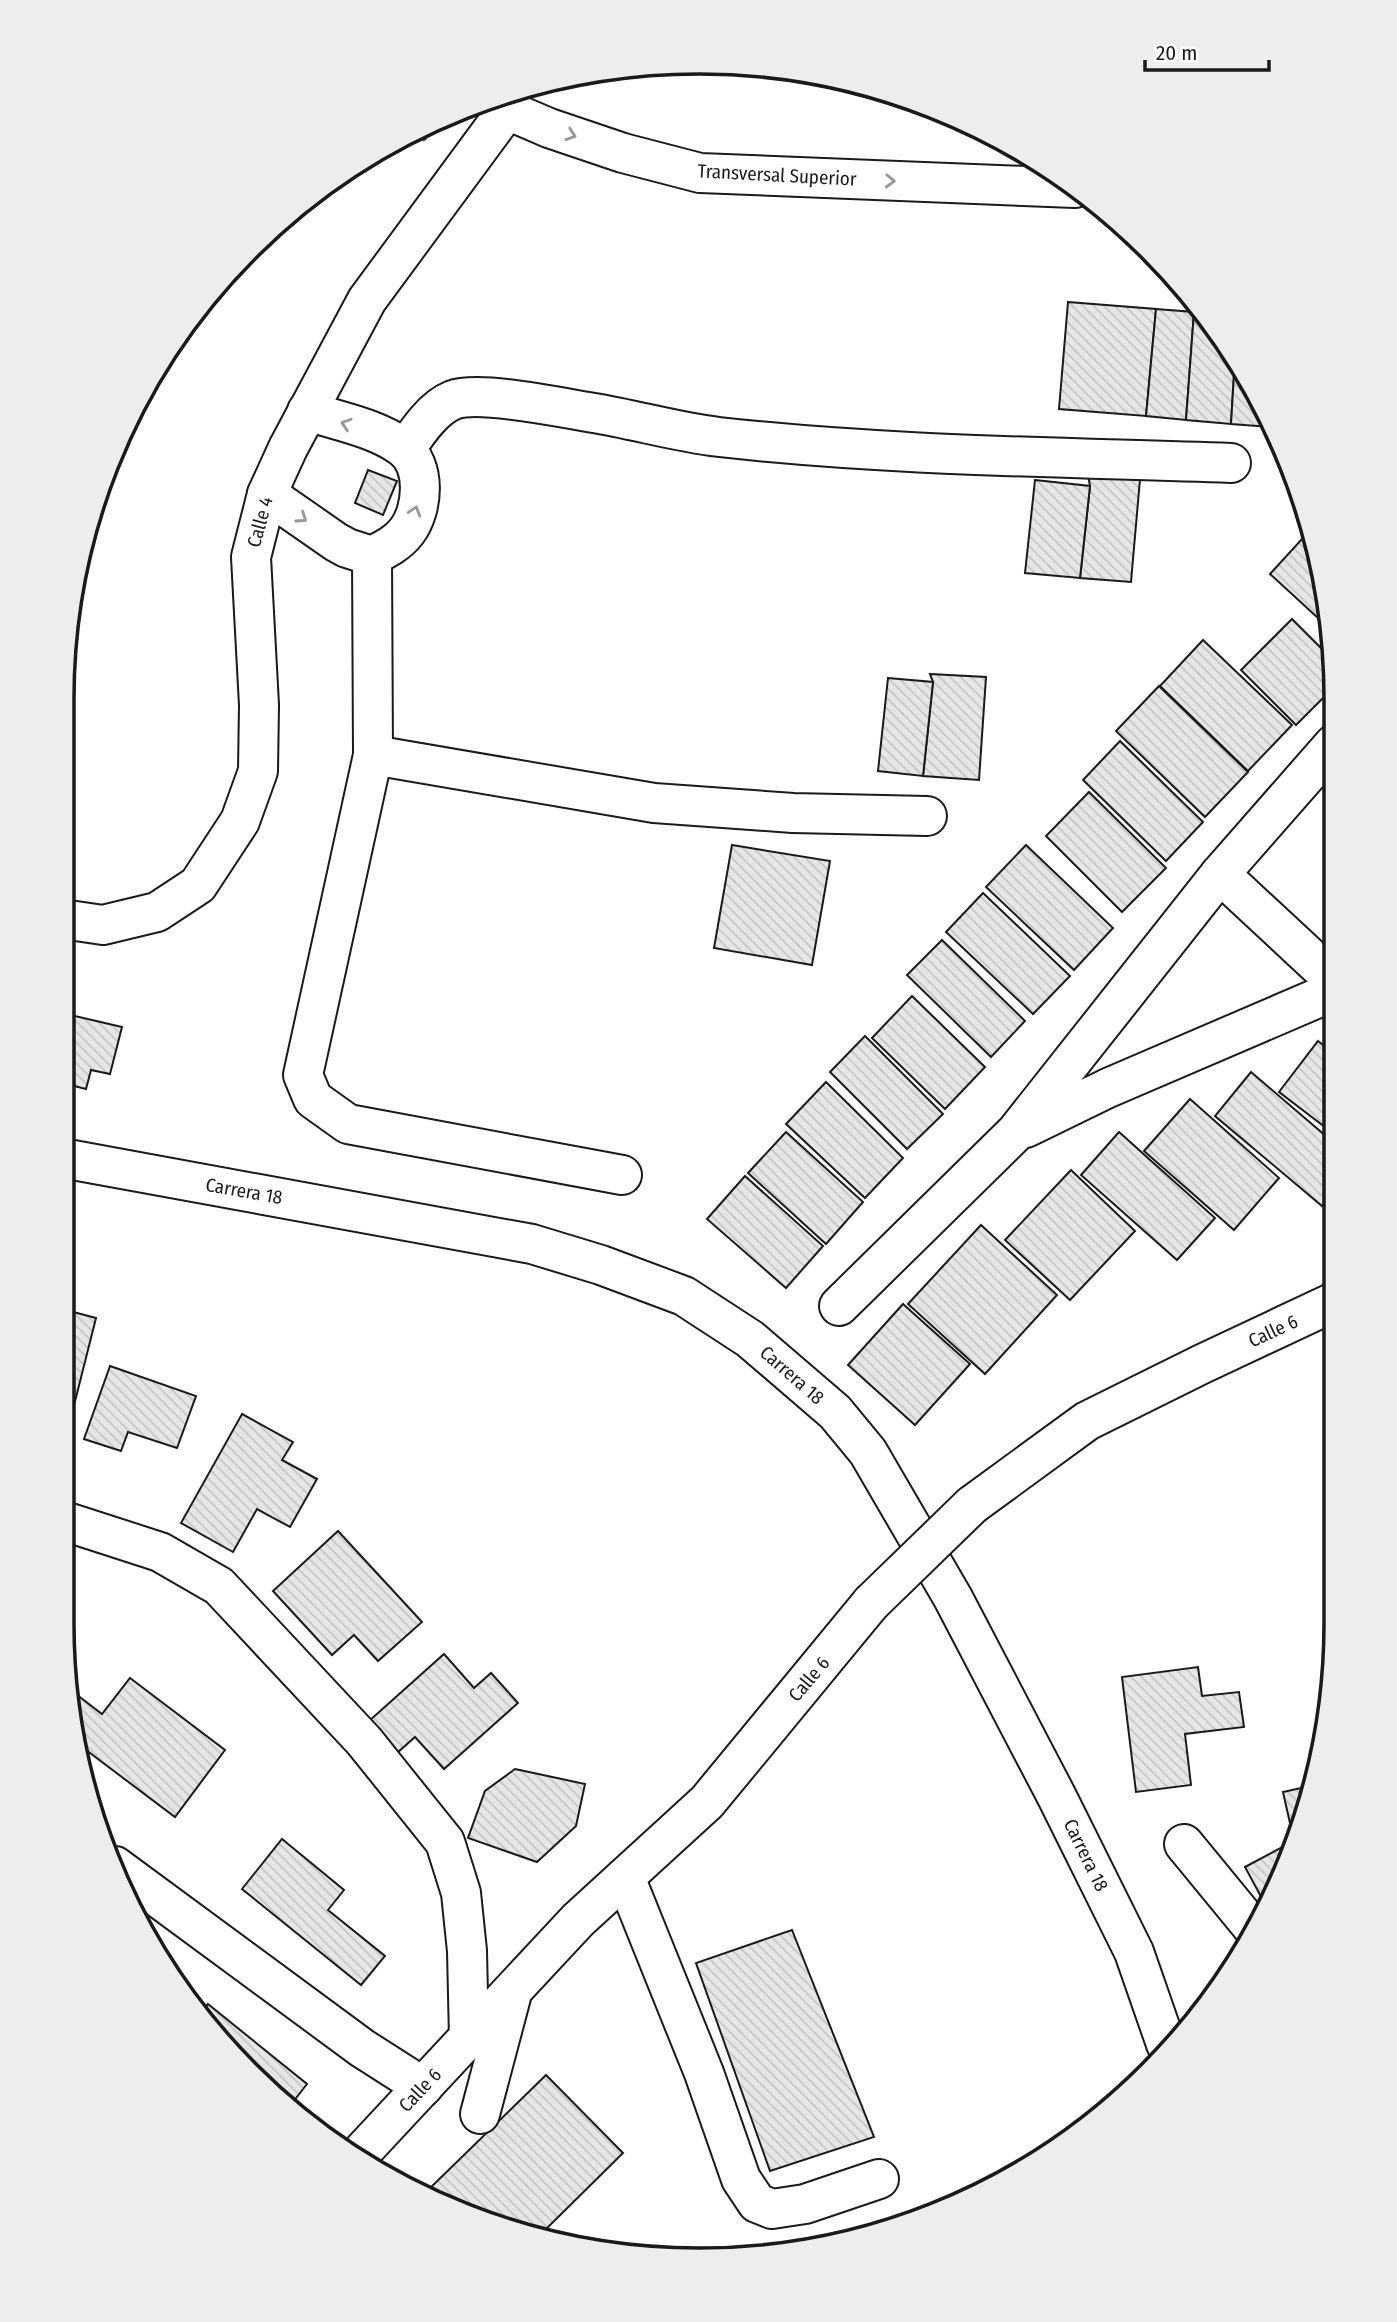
<svg xmlns="http://www.w3.org/2000/svg" width="1397" height="2322" font-family="'Fira Sans Condensed',sans-serif">
	<style>
		.building { fill: url(#building-back-hatch); stroke: #1a1a1a; stroke-width: 2 }
		.lines { fill: none; stroke-linecap: round; stroke-linejoin: round }
		.minor-casing { stroke: #1a1a1a; stroke-width: 42 }
		.major-casing { stroke: #1a1a1a; stroke-width: 42 }
		.path { stroke: #5f5f5f; stroke-width: 4.5; stroke-dasharray: 5 3.5; stroke-linecap: butt }
		.minor { stroke: #fff; stroke-width: 38 }
		.major { stroke: #fff; stroke-width: 38 }
		.minor-bridge-casing { stroke: #1a1a1a; stroke-width: 42; stroke-linecap: butt }
		.minor-bridge { stroke: #fff; stroke-width: 38 }
		.oneway { stroke: #989898 }
		.labels { text-anchor: middle; dominant-baseline: central; stroke-width: 5; stroke-linejoin: round; paint-order: stroke }
		.street-label { font-size: 19px; fill: #1a1a1a; stroke: #fff }
		.rim { fill: none; stroke: #1a1a1a; stroke-width: 3.5 }
	</style>
	<defs>
		<pattern id="building-back-hatch" width="6" height="6" patternUnits="userSpaceOnUse" patternTransform="scale(1.75)"><rect width="6" height="6" fill="#e6e6e6"/><path d="M-1 5l2 2M0 0l6 6M5-1l2 2" fill="none" stroke="#c5c5c5"/></pattern>
	</defs>
	<rect width="100%" height="100%" fill="#fff"/>
	<g class="building">
		<path d="M 1068,302 L 1156,309 L 1146,416 L 1059,409 Z"/>
		<path d="M 1156,309 L 1194,312 L 1186,420 L 1146,416 Z"/>
		<path d="M 1194,312 L 1202,313 L 1235,358 L 1231,424 L 1186,420 Z"/>
		<path d="M 1235,358 L 1251,380 L 1270,427 L 1231,424 Z"/>
		<path d="M 368,470 L 397,481 L 383,515 L 355,503 Z"/>
		<path d="M 1088,475 L 1140,479 L 1131,582 L 1080,578 L 1090,486 Z"/>
		<path d="M 1035,480 L 1090,486 L 1080,578 L 1025,573 Z"/>
		<path d="M 1312,528 L 1314,533 L 1330,629 L 1270,574 Z"/>
		<path d="M 1292,619 L 1334,661 L 1334,687 L 1296,725 L 1241,670 Z"/>
		<path d="M 1203,640 L 1292,725 L 1248,771 L 1160,686 Z"/>
		<path d="M 930,674 L 986,677 L 979,780 L 923,776 L 933,682 Z"/>
		<path d="M 888,678 L 933,682 L 923,776 L 878,771 Z"/>
		<path d="M 1159,686 L 1248,772 L 1205,817 L 1116,731 Z"/>
		<path d="M 1120,741 L 1203,822 L 1166,861 L 1083,780 Z"/>
		<path d="M 1089,792 L 1166,868 L 1122,912 L 1046,836 Z"/>
		<path d="M 732,845 L 830,861 L 812,965 L 714,948 Z"/>
		<path d="M 1026,845 L 1113,928 L 1074,970 L 986,887 Z"/>
		<path d="M 983,893 L 1070,976 L 1033,1014 L 946,932 Z"/>
		<path d="M 942,940 L 1025,1021 L 991,1057 L 907,975 Z"/>
		<path d="M 912,996 L 985,1067 L 945,1109 L 872,1038 Z"/>
		<path d="M 62,1013 L 122,1027 L 110,1074 L 91,1070 L 86,1089 L 62,1083 Z"/>
		<path d="M 865,1036 L 943,1114 L 907,1149 L 830,1072 Z"/>
		<path d="M 1318,1041 L 1334,1054 L 1334,1134 L 1279,1092 Z"/>
		<path d="M 1251,1072 L 1334,1143 L 1334,1191 L 1322,1206 L 1215,1116 Z"/>
		<path d="M 826,1082 L 903,1158 L 865,1198 L 786,1124 Z"/>
		<path d="M 1190,1099 L 1279,1178 L 1234,1230 L 1144,1151 Z"/>
		<path d="M 786,1132 L 863,1202 L 826,1244 L 748,1173 Z"/>
		<path d="M 1119,1132 L 1215,1218 L 1177,1260 L 1081,1175 Z"/>
		<path d="M 1071,1170 L 1135,1231 L 1070,1300 L 1005,1240 Z"/>
		<path d="M 745,1176 L 823,1246 L 786,1288 L 707,1219 Z"/>
		<path d="M 981,1225 L 1057,1295 L 985,1374 L 908,1304 Z"/>
		<path d="M 903,1304 L 970,1364 L 915,1425 L 848,1365 Z"/>
		<path d="M 62,1309 L 96,1318 L 61,1457 Z"/>
		<path d="M 110,1366 L 196,1396 L 177,1448 L 128,1432 L 121,1451 L 84,1439 Z"/>
		<path d="M 1328,1369 L 1334,1369 L 1334,1512 L 1324,1512 Z"/>
		<path d="M 242,1414 L 293,1442 L 282,1460 L 317,1479 L 290,1527 L 257,1509 L 233,1552 L 181,1523 Z"/>
		<path d="M 338,1531 L 422,1622 L 378,1661 L 354,1635 L 332,1655 L 273,1591 Z"/>
		<path d="M 444,1654 L 474,1688 L 491,1673 L 518,1703 L 444,1769 L 415,1737 L 397,1753 L 369,1721 Z"/>
		<path d="M 1198,1667 L 1202,1696 L 1239,1692 L 1244,1727 L 1185,1734 L 1191,1785 L 1136,1792 L 1122,1677 Z"/>
		<path d="M 130,1678 L 225,1750 L 175,1817 L 82,1747 L 72,1691 L 102,1714 Z"/>
		<path d="M 515,1769 L 585,1784 L 576,1826 L 537,1862 L 468,1838 L 485,1791 Z"/>
		<path d="M 1310,1786 L 1302,1829 L 1265,1904 L 1245,1867 L 1294,1841 L 1283,1792 Z"/>
		<path d="M 282,1839 L 344,1890 L 328,1910 L 385,1956 L 361,1985 L 242,1889 Z"/>
		<path d="M 792,1930 L 874,2137 L 770,2171 L 696,1963 Z"/>
		<path d="M 208,2004 L 307,2084 L 289,2107 L 198,2016 Z"/>
		<path d="M 546,2075 L 623,2153 L 543,2232 L 547,2236 L 494,2227 L 427,2191 Z"/>
	</g>
	<g class="lines">
		<defs>
			<g id="minor">
				<path d="M 406,449 C 417,432 433,408 453,400 C 480,390 563,408 594,413 C 636,420 677,432 719,437 C 889,456 1060,457 1231,463"/>
				<path d="M 267,494 L 336,542 L 347,548 L 372,556 C 386,549 398,543 407,531 C 423,510 427,465 402,447 C 376,428 338,421 307,411"/>
				<path d="M 372,556 L 373,755 L 303,1075 L 313,1099 L 348,1124 L 622,1175"/>
				<path d="M 373,755 L 654,803 L 793,813 L 927,816"/>
				<path d="M 1220,874 L 1334,980"/>
				<path d="M 62,919 L 103,925 L 157,912 L 198,885 L 240,821 L 258,771 L 259,705 L 251,557 L 267,494 L 288,448 L 367,300 L 507,110"/>
				<path d="M 1026,1128 L 1108,1088 L 1334,991"/>
				<path d="M 62,1158 L 532,1244 L 601,1265 L 684,1296 L 750,1339 L 835,1412 L 868,1452 L 953,1598 L 1057,1797 L 1134,1952 L 1166,2044"/>
				<path d="M 839,1306 L 1016,1132 L 1220,874 L 1334,744"/>
				<path d="M 972,1505 L 1087,1421 L 1202,1364 L 1334,1302"/>
				<path d="M 61,1520 L 160,1552 L 219,1586 L 364,1741 L 445,1842 L 461,1893 L 467,1951 L 469,2039"/>
				<path d="M 1184,1844 L 1253,1928"/>
				<path d="M 115,1866 L 362,2048 L 423,2087"/>
				<path d="M 625,1877 L 704,2073 L 741,2179 L 757,2203 L 772,2209 L 805,2204 L 879,2179"/>
				<path d="M 480,2114 L 511,1997"/>
				<path d="M 359,2155 L 578,1920 L 707,1802 L 871,1603"/>
			</g>
			<path id="major" d="M 493,98 L 507,110 L 549,128 L 623,153 L 700,173 L 1075,188"/>
		</defs>
		<use href="#minor" class="minor-casing"/>
		<use href="#major" class="major-casing"/>
		<path class="path" d="M 417,130 L 426,141"/>
		<use href="#minor" class="minor"/>
		<use href="#major" class="major"/>
		<defs>
			<path id="minor-bridge" d="M 871,1603 L 972,1505"/>
		</defs>
		<use href="#minor-bridge" class="minor-bridge-casing"/>
		<use href="#minor-bridge" class="minor-bridge"/>
	</g>
	<defs><path id="oneway-chevron" d="M-2-3.5L2.5 0L-2 3.5" fill="none" stroke-width="1.6" stroke-linecap="round" stroke-linejoin="round" transform="scale(1.75)"/></defs>
	<g class="oneway">
		<use href="#oneway-chevron" transform="translate(571 135) rotate(19)"/>
		<use href="#oneway-chevron" transform="translate(890 181) rotate(2)"/>
		<use href="#oneway-chevron" transform="translate(346 424) rotate(-162)"/>
		<use href="#oneway-chevron" transform="translate(415 511) rotate(-73)"/>
		<use href="#oneway-chevron" transform="translate(302 518) rotate(35)"/>
	</g>
	<g class="labels">
		<g class="street-label">
			<text transform="translate(777 175) rotate(3)">Transversal Superior</text>
			<text transform="translate(260 522) rotate(-75)">Calle 4</text>
			<text transform="translate(244 1191) rotate(10)">Carrera 18</text>
			<text transform="translate(1273 1331) rotate(-25)">Calle 6</text>
			<text transform="translate(792 1375) rotate(41)">Carrera 18</text>
			<text transform="translate(809 1679) rotate(-50)">Calle 6</text>
			<text transform="translate(1086 1855) rotate(64)">Carrera 18</text>
			<text transform="translate(420 2090) rotate(-47)">Calle 6</text>
		</g>
	</g>
	<path d="M0 0H1397V2322H0ZM699 74H699A625 625 0 0 1 1324 699V1623A625 625 0 0 1 699 2248H699A625 625 0 0 1 74 1623V699A625 625 0 0 1 699 74Z" fill="#ededed" fill-rule="evenodd"/>
	<path class="rim" d="M699 74H699A625 625 0 0 1 1324 699V1623A625 625 0 0 1 699 2248H699A625 625 0 0 1 74 1623V699A625 625 0 0 1 699 74Z"/>
	<path d="M1145 60v10h124v-10" fill="none" stroke="#1a1a1a" stroke-width="3.5"/>
	<text x="1156" y="60" font-size="21" fill="#1a1a1a" stroke="#ffffff" stroke-width="5" paint-order="stroke">20 m</text>
</svg>
